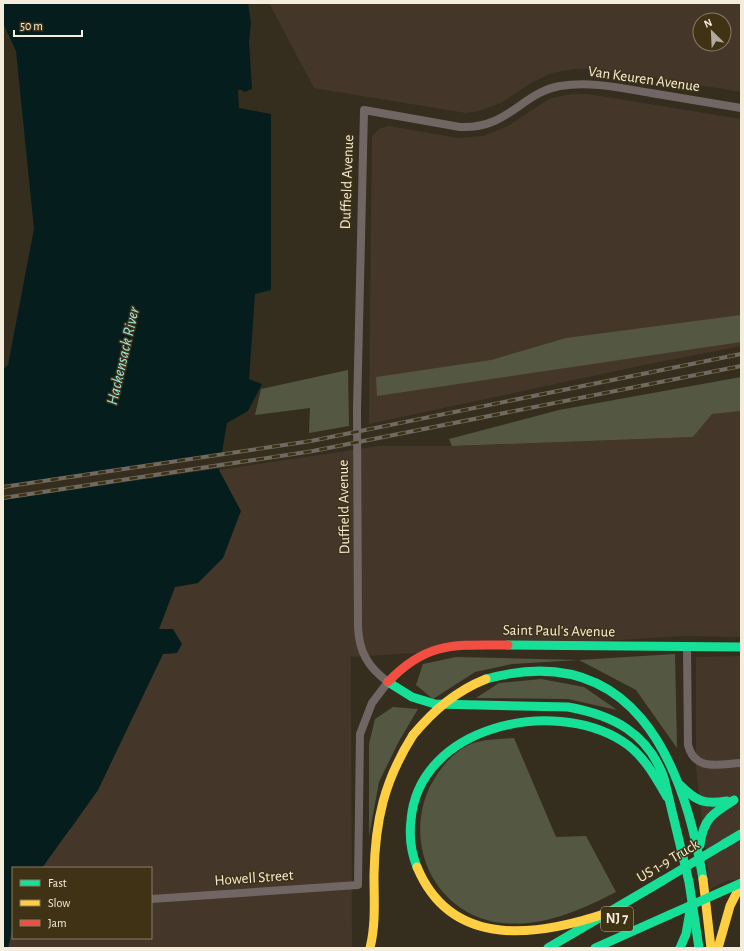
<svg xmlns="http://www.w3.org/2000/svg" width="744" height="951" font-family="'Alegreya Sans',sans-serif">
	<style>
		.industrial { fill: #45362a; fill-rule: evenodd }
		.green { fill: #545843 }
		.water { fill: #051e1d }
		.pier { fill: #352e1f }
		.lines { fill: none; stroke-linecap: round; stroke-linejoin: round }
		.street { stroke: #726664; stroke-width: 8 }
		.fast { stroke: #16e098; stroke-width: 9 }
		.slow { stroke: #ffcf43; stroke-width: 9 }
		.jam { stroke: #f24e42; stroke-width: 9 }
		.rail-casing { stroke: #716a61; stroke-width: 4 }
		.rail { stroke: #3f3215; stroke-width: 2.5; stroke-dasharray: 8; stroke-linecap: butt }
		.fast-bridge { stroke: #16e098; stroke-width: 9 }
		.slow-bridge { stroke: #ffcf43; stroke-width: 9 }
		.labels { text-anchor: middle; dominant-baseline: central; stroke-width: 3; stroke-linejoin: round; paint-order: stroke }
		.shield { fill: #3f3215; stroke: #beb5a0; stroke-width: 1 }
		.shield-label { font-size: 14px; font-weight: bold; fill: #f5eddc }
		.street-label { font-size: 15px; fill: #f5eddc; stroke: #3f3215 }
		.water-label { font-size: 16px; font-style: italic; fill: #9ceaea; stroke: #3f3215 }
	</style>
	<rect width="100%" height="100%" fill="#352e1f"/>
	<g class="industrial">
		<path d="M 269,3 L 741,3 L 741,92 L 600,69 L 574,69 L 551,73 L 531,83 L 501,103 L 479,111 L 466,113 L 314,88 ZM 700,20 L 724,20 L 724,44 L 700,44 Z"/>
		<path d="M 571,94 L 588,94 L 741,119 L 741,346 L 639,366 L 369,424 L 372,136 L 379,129 L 389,126 L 458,138 L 483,136 L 508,126 L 549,99 Z"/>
		<path d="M 741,411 L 741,637 L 683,636 L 351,657 L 352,948 L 8,948 L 13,927 L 13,938 L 151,938 L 151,868 L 41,868 L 66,830 L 71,829 L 98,790 L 163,654 L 177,653 L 159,629 L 175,587 L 198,583 L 219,470 L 379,446 L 452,446 L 693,437 L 712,414 Z"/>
		<path d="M 741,656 L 741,880 L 729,880 L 710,889 L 696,768 L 696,657 Z"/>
	</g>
	<g class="green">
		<path d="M 741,315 L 741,342 L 377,396 L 376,377 L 491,360 L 566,338 Z"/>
		<path d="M 348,370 L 349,426 L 309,433 L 310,408 L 255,415 L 261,389 Z"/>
		<path d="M 741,377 L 741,411 L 712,414 L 693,437 L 452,446 L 449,439 L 559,410 Z"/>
		<path d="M 675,654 L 677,748 L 636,690 L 579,660 L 512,664 L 475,672 L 433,699 L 416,685 L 423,664 L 456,657 L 579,660 Z"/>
		<path d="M 541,679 L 584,687 L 617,710 L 568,699 L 476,698 L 499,683 Z"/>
		<path d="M 393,707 L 418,709 L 399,741 L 379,782 L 369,836 L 369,744 L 375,719 Z"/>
		<path d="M 514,738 L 556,837 L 586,836 L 616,892 C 581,910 544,927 503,923 C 430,915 397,832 438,773 C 447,760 461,746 477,742 C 489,739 502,739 514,738 Z"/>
	</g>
	<path class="water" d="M 3,3 L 248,3 L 251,23 L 249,41 L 252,89 L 244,92 L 242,90 L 238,90 L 239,108 L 271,114 L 271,290 L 255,294 L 249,379 L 262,384 L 248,411 L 227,423 L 219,470 L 241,511 L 223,558 L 198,583 L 175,587 L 159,629 L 173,629 L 182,644 L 177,653 L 163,654 L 98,790 L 42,868 L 13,868 L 13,927 L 8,948 L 3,948 L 3,369 L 8,365 L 34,229 L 16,51 L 3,23 Z"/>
	<path class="pier" d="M 224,454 L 221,468 L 3,500 L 3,486 Z"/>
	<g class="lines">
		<g class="street">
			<path d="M 687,647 L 688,745 C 695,772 719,764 741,763"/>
			<path d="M 151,899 L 358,885 L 360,734 L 372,703 L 388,682 C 368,667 359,652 358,627 L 357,410 L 364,110 L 460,127 C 509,129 521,93 560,86 C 590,81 621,88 651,93 C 681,98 711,103 741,108"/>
		</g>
		<g class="fast">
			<path d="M 508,645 L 741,647"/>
			<path d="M 486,679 C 632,639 683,759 703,879"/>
			<path d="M 388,682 L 412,697 L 435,704 L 568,707 C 613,715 648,733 664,778 L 689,882 L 699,948"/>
			<path d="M 680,785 C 696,801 704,805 727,801"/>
			<path d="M 724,844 L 741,834"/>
			<path d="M 700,845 C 703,819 713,813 734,800"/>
			<path d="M 417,867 C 411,852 409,836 411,820 C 419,726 552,697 622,741 C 643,754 655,776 667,797"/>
			<path d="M 548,948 L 662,881"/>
			<path d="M 595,948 L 669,915"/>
			<path d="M 680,948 L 686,934 L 690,911"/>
		</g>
		<g class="slow">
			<path d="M 417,867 C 452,951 540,936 610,912"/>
			<path d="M 703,879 L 711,948"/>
			<path d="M 370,948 C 376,924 374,899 374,875 C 375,821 384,781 413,735"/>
			<path d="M 718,948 L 730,906 L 741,884"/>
		</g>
		<path class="jam" d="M 388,682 C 427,641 455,645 508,645"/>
		<defs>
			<g id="rail">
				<path d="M 3,487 L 311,441 L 741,354"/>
				<path d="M 3,498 L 313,451 L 741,366"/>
			</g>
		</defs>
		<use href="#rail" class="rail-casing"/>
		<use href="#rail" class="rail"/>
		<g class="fast-bridge">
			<path d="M 662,881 L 724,844"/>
			<path d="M 669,915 L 741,883"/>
		</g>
		<path class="slow-bridge" d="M 413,735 C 434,710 456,691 486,679"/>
	</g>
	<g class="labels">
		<rect class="shield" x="601" y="907" width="32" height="24" rx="3"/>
		<g class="shield-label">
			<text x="617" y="919">NJ 7</text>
		</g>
		<g class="street-label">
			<text transform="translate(644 79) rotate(8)">Van Keuren Avenue</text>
			<text transform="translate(347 182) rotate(-88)">Duffield Avenue</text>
			<text transform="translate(344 507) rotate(-91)">Duffield Avenue</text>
			<text transform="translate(559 631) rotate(1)">Saint Paul's Avenue</text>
			<text transform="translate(668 861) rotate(-31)">US 1-9 Truck</text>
			<text transform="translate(254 878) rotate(-4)">Howell Street</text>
		</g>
		<g class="water-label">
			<text transform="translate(123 356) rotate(-77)">Hackensack River</text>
		</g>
	</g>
	<rect width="744" height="951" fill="none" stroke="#f5eddc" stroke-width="8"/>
	<rect x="12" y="867" width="140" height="72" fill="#3f3215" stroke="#887d65"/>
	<rect x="20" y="880" width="20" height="6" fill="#16e098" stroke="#887d65"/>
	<text x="48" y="887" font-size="12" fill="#f5eddc">Fast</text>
	<rect x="20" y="900" width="20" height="6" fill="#ffcf43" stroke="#887d65"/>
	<text x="48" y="907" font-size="12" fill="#f5eddc">Slow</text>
	<rect x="20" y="920" width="20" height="6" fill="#f24e42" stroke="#887d65"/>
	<text x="48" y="927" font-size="12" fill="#f5eddc">Jam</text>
	<g transform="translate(712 32) rotate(336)"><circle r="19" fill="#3f3215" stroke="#887d65"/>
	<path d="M0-3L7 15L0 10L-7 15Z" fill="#b2aa9a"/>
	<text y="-6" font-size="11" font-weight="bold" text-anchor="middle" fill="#f5eddc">N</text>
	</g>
	<path d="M14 30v6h68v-6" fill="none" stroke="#f5eddc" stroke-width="2"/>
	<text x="20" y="30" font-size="12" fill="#f5eddc" stroke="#3f3215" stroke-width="3" paint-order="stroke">50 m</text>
</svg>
